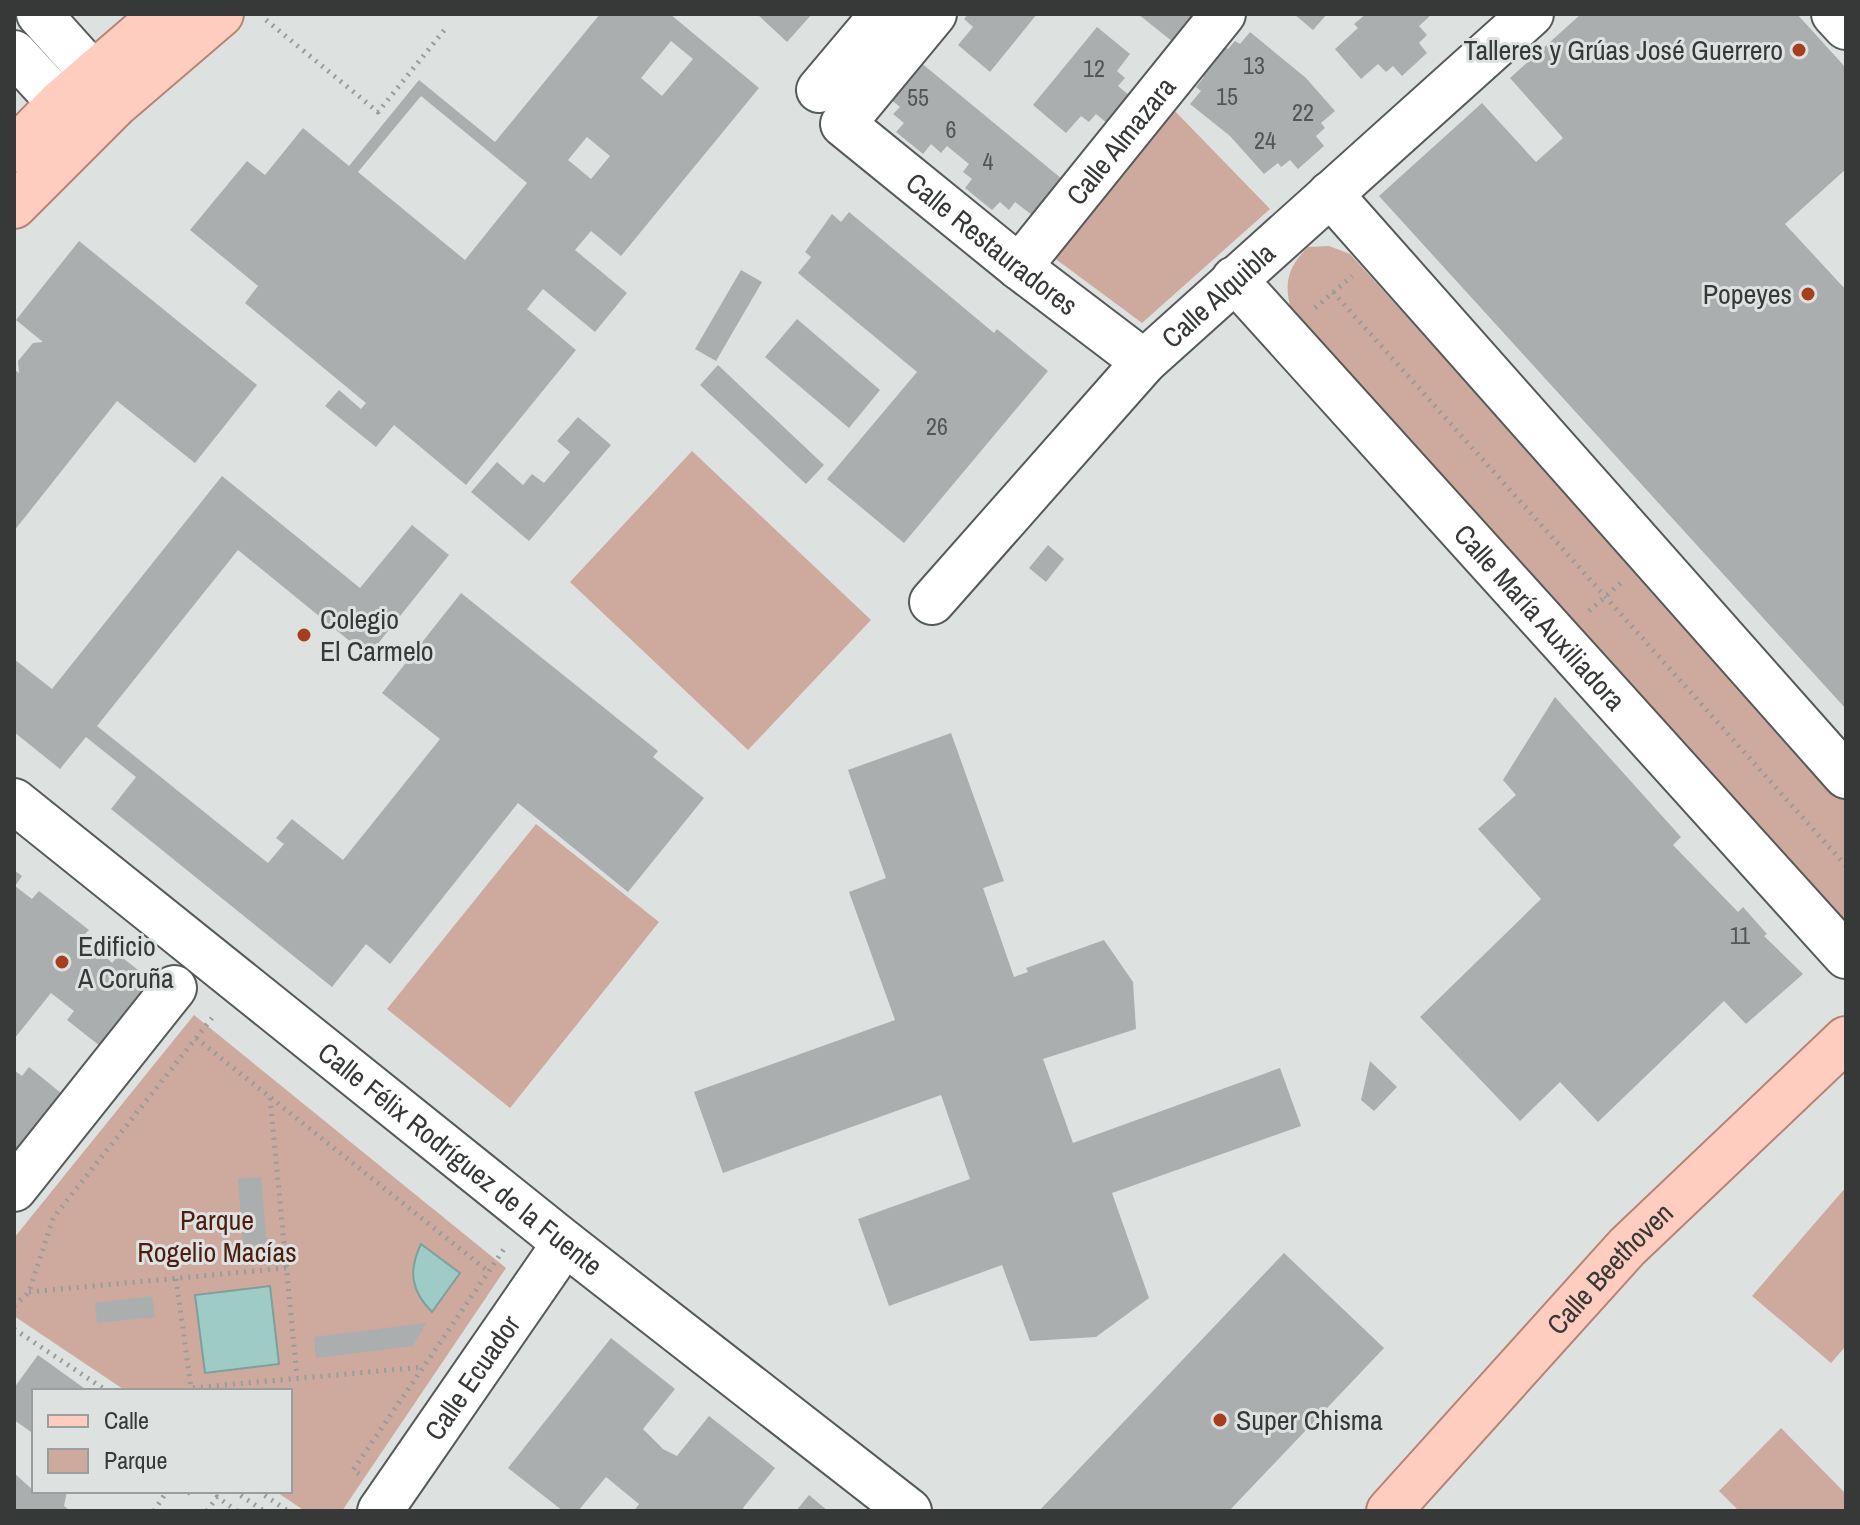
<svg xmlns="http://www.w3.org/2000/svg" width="1860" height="1525" font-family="'Archivo Narrow',sans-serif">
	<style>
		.green { fill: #cea99e }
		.water { fill: #9ecbc6; stroke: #7f9f9c; stroke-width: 2 }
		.building { fill: #aaaeae; fill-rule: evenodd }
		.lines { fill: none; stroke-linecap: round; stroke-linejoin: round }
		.minor-casing { stroke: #565a59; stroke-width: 48 }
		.major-casing { stroke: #b88374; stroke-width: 48 }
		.path { stroke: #999c9c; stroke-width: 5; stroke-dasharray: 2 6; stroke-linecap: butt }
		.minor { stroke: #fff; stroke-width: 44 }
		.major { stroke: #fecdbf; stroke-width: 44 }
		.poi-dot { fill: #a63e20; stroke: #dde2e1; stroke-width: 3 }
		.labels { text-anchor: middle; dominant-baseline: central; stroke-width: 6; stroke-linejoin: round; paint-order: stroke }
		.number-label { font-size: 24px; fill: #545656 }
		.poi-label { font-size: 28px; fill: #373939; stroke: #dde2e1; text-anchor: start }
		.street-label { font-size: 28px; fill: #373939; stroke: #dde2e1 }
		.park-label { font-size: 28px; fill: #4e1d10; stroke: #dde2e1 }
	</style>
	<rect width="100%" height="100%" fill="#dde2e1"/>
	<g class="green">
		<path d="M 1170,106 L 1270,209 L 1142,323 L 1053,257 Z"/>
		<path d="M 1329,246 L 1350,254 L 1846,801 L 1846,928 L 1291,310 C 1284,283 1287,268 1308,247 Z"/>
		<path d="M 692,451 L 871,620 L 748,750 L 570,582 Z"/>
		<path d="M 536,824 L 659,922 L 510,1108 L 387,1009 Z"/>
		<path d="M 194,1015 L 506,1268 L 342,1511 L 305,1511 L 275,1491 L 290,1491 L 290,1391 L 126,1391 L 14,1316 L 14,1238 Z"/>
		<path d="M 1846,1187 L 1846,1346 L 1831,1363 L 1752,1296 Z"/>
		<path d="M 1781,1428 L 1846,1494 L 1846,1511 L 1739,1511 L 1719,1491 Z"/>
	</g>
	<g class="water">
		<path d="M 421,1244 L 460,1273 L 432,1312 C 411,1291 408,1271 421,1244 Z"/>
		<path d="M 270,1286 L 279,1364 L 205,1373 L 195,1295 Z"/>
	</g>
	<g class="building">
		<path d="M 600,14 L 670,14 L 759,88 L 621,256 L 591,231 L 575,250 L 627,293 L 595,332 L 543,289 L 527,309 L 576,350 L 466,485 L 394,425 L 376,447 L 325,406 L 339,390 L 361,409 L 366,403 L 245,303 L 258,286 L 190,230 L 247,161 L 265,175 L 303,128 L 349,166 L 419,80 L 495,142 ZM 671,41 L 693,59 L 662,96 L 641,78 ZM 421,96 L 527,183 L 465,260 L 358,172 ZM 587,137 L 610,156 L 591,179 L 568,160 Z"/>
		<path d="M 757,14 L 812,14 L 787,42 Z"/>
		<path d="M 968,14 L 1037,14 L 990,72 L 958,45 L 973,27 L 964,19 Z"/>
		<path d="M 1138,14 L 1195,14 L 1173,42 Z"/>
		<path d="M 1294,14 L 1327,14 L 1313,30 Z"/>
		<path d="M 1366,14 L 1432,14 L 1419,26 L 1427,35 L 1419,43 L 1427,53 L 1402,76 L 1393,66 L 1386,72 L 1378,64 L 1361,79 L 1335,49 L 1358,28 L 1354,24 Z"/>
		<path d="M 1581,14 L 1797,14 L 1846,68 L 1846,169 L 1785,224 L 1846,290 L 1846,709 L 1379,196 L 1482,103 L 1536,162 L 1563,138 L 1510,78 Z"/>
		<path d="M 1097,27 L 1130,54 L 1117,71 L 1125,78 L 1118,86 L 1130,96 L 1107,123 L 1096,114 L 1089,122 L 1081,116 L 1066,133 L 1033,105 Z"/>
		<path d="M 1250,32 L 1306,78 L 1335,111 L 1321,123 L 1325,128 L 1316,136 L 1324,146 L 1298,169 L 1290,160 L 1281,167 L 1278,163 L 1264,174 L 1230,136 L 1190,104 L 1201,91 L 1196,87 L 1204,77 L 1198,73 L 1221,44 L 1228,49 L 1235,41 L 1240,44 Z"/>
		<path d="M 914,57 L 1062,179 L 1032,215 L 1015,202 L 1009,210 L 1000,202 L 992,210 L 965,188 L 972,179 L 963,172 L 969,164 L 947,146 L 941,153 L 931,144 L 923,154 L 896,132 L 904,123 L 893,114 L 900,107 L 884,94 Z"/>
		<path d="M 849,212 L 994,333 L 997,329 L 1048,371 L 904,543 L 827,479 L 917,372 L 798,273 L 811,257 L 805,252 L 832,214 L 841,222 Z"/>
		<path d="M 79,241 L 257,385 L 195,463 L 117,401 L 14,531 L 14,369 L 19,373 L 18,361 L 33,343 L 43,342 L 16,320 Z"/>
		<path d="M 741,270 L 762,282 L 716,361 L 695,349 Z"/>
		<path d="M 797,319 L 880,390 L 849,428 L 765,357 Z"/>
		<path d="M 718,365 L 824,465 L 806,484 L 700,385 Z"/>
		<path d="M 578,417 L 611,445 L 529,541 L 471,492 L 497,462 L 523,485 L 532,474 L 544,483 L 570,452 L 557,441 Z"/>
		<path d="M 222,476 L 360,588 L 412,525 L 449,555 L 368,656 L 238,550 L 97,726 L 268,863 L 284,844 L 276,838 L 292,819 L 343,860 L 440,739 L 382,693 L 461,593 L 658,751 L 653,757 L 704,798 L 628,892 L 518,803 L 390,964 L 366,944 L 332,987 L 111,809 L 136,777 L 86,737 L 60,769 L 14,732 L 14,659 L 52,689 Z"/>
		<path d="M 1048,545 L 1064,559 L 1046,582 L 1029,568 Z"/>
		<path d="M 1555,697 L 1681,837 L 1673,845 L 1738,912 L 1743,907 L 1767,934 L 1764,936 L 1803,974 L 1746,1024 L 1724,1001 L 1598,1122 L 1560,1082 L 1520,1121 L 1420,1017 L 1541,899 L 1478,829 L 1516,795 L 1503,780 Z"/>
		<path d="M 951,733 L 1004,881 L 983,888 L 1014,977 L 1028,972 L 1026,968 L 1104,940 L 1133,982 L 1136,1029 L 1043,1059 L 1073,1143 L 1280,1068 L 1301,1126 L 1112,1193 L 1149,1298 L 1096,1337 L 1030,1341 L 1002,1265 L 889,1306 L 858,1219 L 970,1179 L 941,1095 L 723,1173 L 694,1092 L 895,1020 L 849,892 L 886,878 L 848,770 Z"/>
		<path d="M 14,870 L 22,876 L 15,886 L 32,899 L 39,891 L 89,930 L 84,935 L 112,963 L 119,955 L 157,985 L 105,1050 L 67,1020 L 74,1011 L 51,993 L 14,1039 Z"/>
		<path d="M 1370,1061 L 1397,1087 L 1374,1111 L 1361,1100 Z"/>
		<path d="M 29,1067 L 67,1098 L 14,1164 L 14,1070 L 22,1076 Z"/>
		<path d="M 261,1177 L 268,1258 L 244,1260 L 238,1179 Z"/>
		<path d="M 1284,1253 L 1384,1348 L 1229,1511 L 1039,1511 Z"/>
		<path d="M 152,1296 L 155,1317 L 97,1323 L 95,1303 Z"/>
		<path d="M 426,1323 L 413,1346 L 316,1358 L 314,1337 Z"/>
		<path d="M 611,1338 L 675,1389 L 643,1429 L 663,1449 L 677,1456 L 709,1416 L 775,1468 L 743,1508 L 745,1511 L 634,1511 L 639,1504 L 606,1477 L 578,1511 L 563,1511 L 508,1468 Z"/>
		<path d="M 38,1355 L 88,1391 L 34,1391 L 34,1434 L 14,1420 L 14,1388 Z"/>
		<path d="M 14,1473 L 34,1491 L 67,1491 L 64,1506 L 71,1511 L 14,1511 Z"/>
		<path d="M 809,1495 L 828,1511 L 796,1511 Z"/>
	</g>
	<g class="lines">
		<defs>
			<g id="minor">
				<path d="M 39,14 L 93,74"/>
				<path id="s1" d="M 934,14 L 843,124 L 1019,267 L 1144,362"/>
				<path d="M 1834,14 L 1846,27"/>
				<path d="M 14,53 L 60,103"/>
				<path d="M 819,90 L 883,14"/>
				<path d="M 1330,194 L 1846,776"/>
				<path id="s2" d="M 1019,267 L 1223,14"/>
				<path id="s3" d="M 1234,279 L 1846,956"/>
				<path id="s4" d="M 932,602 L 1144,362 L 1531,14"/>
				<path id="s5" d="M 14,801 L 565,1243 L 909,1511"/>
				<path d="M 14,1189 L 174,988"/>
				<path id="s6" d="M 380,1511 L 565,1243"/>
			</g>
			<g id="major">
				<path d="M 14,150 L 60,103 L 163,14"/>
				<path d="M 14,206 L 116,104 L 221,14"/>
				<path id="s7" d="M 1389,1511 L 1627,1247 L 1846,1039"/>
			</g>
		</defs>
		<use href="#minor" class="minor-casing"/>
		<use href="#major" class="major-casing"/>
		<g class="path">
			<path d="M 266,20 L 378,112 L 446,28"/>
			<path d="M 1333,292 L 1846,866"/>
			<path d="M 1315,308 L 1352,276"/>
			<path d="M 1589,611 L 1623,581"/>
			<path d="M 196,1038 L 489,1272"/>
			<path d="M 270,1098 L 297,1377"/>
			<path d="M 176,1279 L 191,1388 L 424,1367"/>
			<path d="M 29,1292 L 287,1268"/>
			<path d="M 14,1306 L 29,1292 L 53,1218 L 212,1018"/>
			<path d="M 14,1329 L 107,1391"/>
			<path d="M 359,1474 L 353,1470 L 504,1249"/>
			<path d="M 234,1491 L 264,1511"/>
			<path d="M 258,1491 L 288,1511"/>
			<path d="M 187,1494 L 189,1491"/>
			<path d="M 154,1511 L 167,1491"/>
			<path d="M 207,1511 L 217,1497 L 237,1511"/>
		</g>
		<use href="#minor" class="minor"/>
		<use href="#major" class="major"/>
	</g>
	<g class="poi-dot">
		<circle cx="1799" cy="50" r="8"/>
		<circle cx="1808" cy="294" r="8"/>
		<circle cx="304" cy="635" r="8"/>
		<circle cx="62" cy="962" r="8"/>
		<circle cx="1220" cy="1420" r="8"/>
	</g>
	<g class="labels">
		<g class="number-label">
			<text x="1254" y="65">13</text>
			<text x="1094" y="68">12</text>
			<text x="1227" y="96">15</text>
			<text x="918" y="97">55</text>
			<text x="1303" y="112">22</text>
			<text x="951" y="129">6</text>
			<text x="1265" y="140">24</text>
			<text x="988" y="161">4</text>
			<text x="937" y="426">26</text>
			<text x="1740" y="935">11</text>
		</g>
		<g class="poi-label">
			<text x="1783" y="50" text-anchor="end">Talleres y Grúas José Guerrero</text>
			<text x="1792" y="294" text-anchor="end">Popeyes</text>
			<text x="320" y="619">Colegio<tspan x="320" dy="32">El Carmelo</tspan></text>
			<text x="78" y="946">Edificio<tspan x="78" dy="32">A Coruña</tspan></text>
			<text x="1236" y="1420">Super Chisma</text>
		</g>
		<g class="street-label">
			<text stroke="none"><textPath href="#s2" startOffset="162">Calle Almazara</textPath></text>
			<text stroke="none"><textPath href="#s1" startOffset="334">Calle Restauradores</textPath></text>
			<text stroke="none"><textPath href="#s4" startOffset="420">Calle Alquibla</textPath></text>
			<text stroke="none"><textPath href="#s3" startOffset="456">Calle María Auxiliadora</textPath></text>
			<text stroke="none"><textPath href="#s5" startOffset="572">Calle Félix Rodríguez de la Fuente</textPath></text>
			<text stroke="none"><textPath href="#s7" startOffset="328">Calle Beethoven</textPath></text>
			<text stroke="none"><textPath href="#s6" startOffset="162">Calle Ecuador</textPath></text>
		</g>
		<g class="park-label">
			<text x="217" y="1220">Parque<tspan x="217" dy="32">Rogelio Macías</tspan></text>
		</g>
	</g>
	<rect width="1860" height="1525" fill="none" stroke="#373939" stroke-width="32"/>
	<rect x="32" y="1389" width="260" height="104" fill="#dde2e1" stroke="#9b9e9e" stroke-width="2"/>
	<rect x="48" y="1415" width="40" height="12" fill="#fecdbf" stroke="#9b9e9e" stroke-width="2"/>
	<text x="104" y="1429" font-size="24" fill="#373939">Calle</text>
	<rect x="48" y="1449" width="40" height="24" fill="#cea99e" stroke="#9b9e9e" stroke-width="2"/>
	<text x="104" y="1469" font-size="24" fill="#373939">Parque</text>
</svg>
